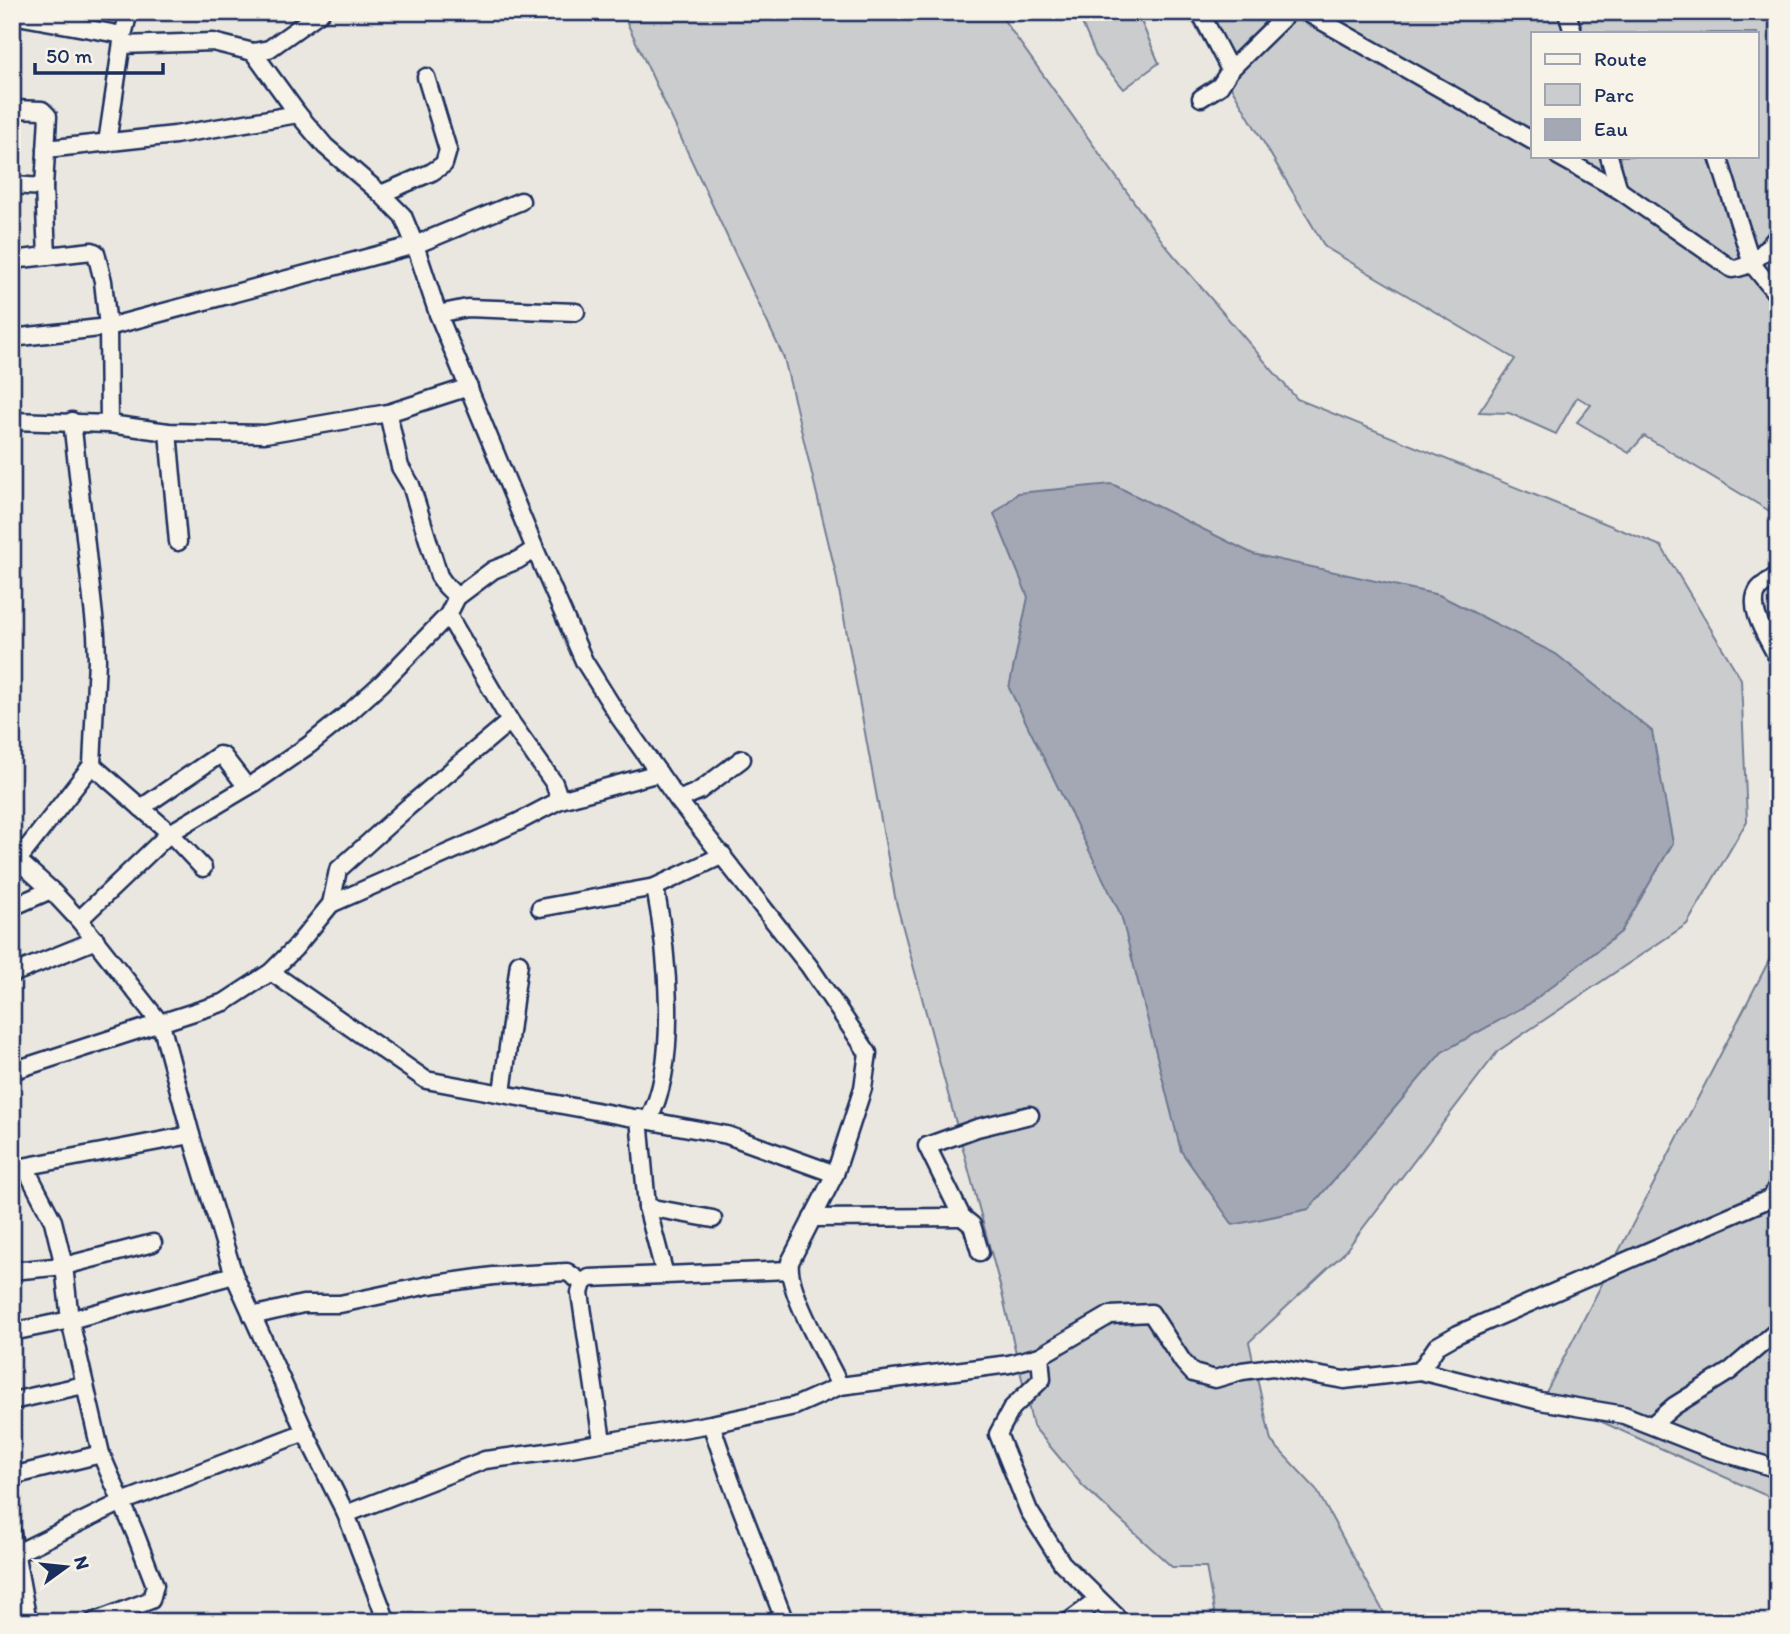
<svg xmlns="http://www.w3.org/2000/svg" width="1790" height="1634" font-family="Itim,sans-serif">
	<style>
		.green { fill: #cbcccd; stroke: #737e96; stroke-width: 2; fill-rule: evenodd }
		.water { fill: #a3a8b4; stroke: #6d7892; stroke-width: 2 }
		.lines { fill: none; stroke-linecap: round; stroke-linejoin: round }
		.street-casing { stroke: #1b2f5e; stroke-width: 21 }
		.street { stroke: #f7f3e8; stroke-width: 16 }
	</style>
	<rect width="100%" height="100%" fill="#eae7e0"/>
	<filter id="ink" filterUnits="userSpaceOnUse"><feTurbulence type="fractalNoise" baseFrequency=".0143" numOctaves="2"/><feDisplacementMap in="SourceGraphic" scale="14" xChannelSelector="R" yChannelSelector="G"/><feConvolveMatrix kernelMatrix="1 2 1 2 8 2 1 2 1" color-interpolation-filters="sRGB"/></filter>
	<g filter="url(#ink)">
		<g class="green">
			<path d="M 622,12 L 998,12 L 1165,245 L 1297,399 L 1661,546 L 1741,679 L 1747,821 L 1687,924 L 1498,1051 L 1343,1254 L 1249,1342 L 1271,1441 L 1316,1489 L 1389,1622 L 1216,1622 L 1206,1567 L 1172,1567 L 1083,1486 L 1033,1426 L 1001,1289 L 896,902 L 836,574 L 784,358 Z"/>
			<path d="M 1073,12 L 1137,12 L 1159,63 L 1124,89 L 1096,56 L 1082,23 Z"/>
			<path d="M 1187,12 L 1778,12 L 1778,516 L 1644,436 L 1629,453 L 1577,422 L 1591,405 L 1577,397 L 1556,434 L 1509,413 L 1479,412 L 1515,359 L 1325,247 ZM 1533,33 L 1757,33 L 1757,156 L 1533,156 Z"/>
			<path d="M 1778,943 L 1778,1501 L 1544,1396 Z"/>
			<path d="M 1466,1618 L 1720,1622 L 1444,1622 Z"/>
		</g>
		<path class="water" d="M 1112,484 L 1253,554 L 1439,595 L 1556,654 L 1652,731 L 1673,843 L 1621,932 L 1529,1004 L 1442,1052 L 1309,1209 L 1233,1225 L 1181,1151 L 1121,915 L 1009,688 L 1028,597 L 994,514 L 1018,493 Z"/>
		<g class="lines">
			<defs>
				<g id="street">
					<path d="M 1200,12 L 1230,70"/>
					<path d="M 1306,12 L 1533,141"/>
					<path d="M 1567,12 L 1573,33"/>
					<path d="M 12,15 L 123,35"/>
					<path d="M 122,45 L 213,42 L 253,52 L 298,114 L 325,146 L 381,194 L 403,216 L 415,245 L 438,314 L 535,549 L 584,661 L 619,717 L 678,800 L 809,966 L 868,1053 L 863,1088 L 835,1174 L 790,1262 C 786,1290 827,1358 840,1386"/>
					<path d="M 253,52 L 269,49 L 321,12"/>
					<path d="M 1201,98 L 1220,86 L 1230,70 L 1289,12"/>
					<path d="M 12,109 L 42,110 L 48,116 L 44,187 L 47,256"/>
					<path d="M 107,143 L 123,35 L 129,12"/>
					<path d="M 46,149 L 175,135 L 298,114"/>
					<path d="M 1558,156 L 1619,190 L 1732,269 C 1753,268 1764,251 1778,236"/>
					<path d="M 1609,156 L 1619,190"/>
					<path d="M 1718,156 L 1752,264 L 1778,296"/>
					<path d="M 12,185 L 44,187"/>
					<path d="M 381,194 L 432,172 L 444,164 L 448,150 L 426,77"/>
					<path d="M 12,260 L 92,251 L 96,253 L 103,281 L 108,327 L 109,424"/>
					<path d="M 438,314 L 467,308 L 576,312"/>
					<path d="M 12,338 L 108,327 L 415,245 L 521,201"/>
					<path d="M 388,413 L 400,467 L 411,485 L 439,576 L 446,586 L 457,597"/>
					<path d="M 12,421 L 109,424 L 168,432 L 265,434 L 388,413 L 469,387"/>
					<path d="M 168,432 L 178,542"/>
					<path d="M 1778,575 C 1772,579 1763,584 1759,589 C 1745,608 1770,641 1778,659"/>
					<path d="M 92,765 L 170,833 L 203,868"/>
					<path d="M 560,800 L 659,773"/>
					<path d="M 678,800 L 699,791 L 742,759"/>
					<path d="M 141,808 L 219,755 L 223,756 L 247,787"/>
					<path d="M 12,855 L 51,890 L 79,920 L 161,1024 L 191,1135 L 234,1275 L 305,1432 L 346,1514 L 387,1622"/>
					<path d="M 18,860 L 92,765 L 97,660 L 96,634 L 72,421"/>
					<path d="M 331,904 L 518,822 L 560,800 L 554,783 L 510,721 L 448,615"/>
					<path d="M 12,907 L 51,890"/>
					<path d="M 540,908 L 655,887 L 723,855"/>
					<path d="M 79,920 L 170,833 L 254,783 L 309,745 L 350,712 L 382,683 L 448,615 L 457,597 L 493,570 L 518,560 L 535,549"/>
					<path d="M 271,972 L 426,1080 L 727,1135 L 835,1174"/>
					<path d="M 12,974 L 96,940"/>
					<path d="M 12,1071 L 225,1002 L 271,972 L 295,948 L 331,904 L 338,870 L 408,807 L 510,721"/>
					<path d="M 502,1093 L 519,963"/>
					<path d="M 639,1118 L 647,1207 L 665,1275"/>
					<path d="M 648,1120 C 680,1064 667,949 655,887"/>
					<path d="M 25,1167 L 53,1221 L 64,1266 L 70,1320 L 101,1454 L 135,1533 L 155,1585 L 151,1600 L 93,1622"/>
					<path d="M 12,1169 L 191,1135"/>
					<path d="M 647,1207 L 713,1219"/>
					<path d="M 812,1218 L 962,1217"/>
					<path d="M 980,1252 L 972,1225 L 962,1217 L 927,1146 L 977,1128 L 1030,1115"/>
					<path d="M 12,1271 L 64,1266 L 153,1243"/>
					<path d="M 252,1316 L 303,1304 L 340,1304 L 429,1285 L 493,1276 L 567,1272 L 583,1283"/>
					<path d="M 12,1332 L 70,1320 L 234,1275"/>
					<path d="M 1040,1356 L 1042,1379 L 1012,1408 L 998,1434 L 1029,1511 L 1062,1563 L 1115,1615 L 1118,1622"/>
					<path d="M 1420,1371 L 1540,1401 L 1624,1415 L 1708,1448 L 1778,1469"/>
					<path d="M 12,1401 L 84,1385"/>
					<path d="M 711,1424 L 731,1482 L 785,1622"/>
					<path d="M 1652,1425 L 1674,1406 L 1730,1371 L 1778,1330"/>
					<path d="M 602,1441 L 580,1293 L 583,1283 L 589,1278 L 789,1270"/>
					<path d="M 12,1476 L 101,1454"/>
					<path d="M 346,1514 L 485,1460 L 547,1452 L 711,1424 L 795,1406 L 840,1386 L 1009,1364 L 1040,1356 L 1110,1315 L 1151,1313 L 1183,1362 L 1193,1373 L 1215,1379 L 1242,1371 L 1272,1367 L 1344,1380 L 1420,1371 L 1437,1346 L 1458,1334 L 1771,1198 L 1778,1184"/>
					<path d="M 12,1534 L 28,1622"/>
					<path d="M 15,1554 L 122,1502 L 305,1432"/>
					<path d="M 1068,1622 L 1098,1600"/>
				</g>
			</defs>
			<use href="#street" class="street-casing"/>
			<use href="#street" class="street"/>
		</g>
	</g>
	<rect width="1790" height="1634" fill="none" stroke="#f7f3e8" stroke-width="42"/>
	<rect x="21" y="21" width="1748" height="1592" fill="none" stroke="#1b2f5e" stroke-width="2.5" filter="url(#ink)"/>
	<rect x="1531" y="32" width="228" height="126" fill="#f7f3e8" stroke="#9fa5b1" stroke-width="2"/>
	<rect x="1545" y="54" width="35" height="10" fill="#f7f3e8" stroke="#9fa5b1" stroke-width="2"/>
	<text x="1594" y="66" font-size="21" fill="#1b2f5e">Route</text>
	<rect x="1545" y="84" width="35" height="21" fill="#cbcccd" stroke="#9fa5b1" stroke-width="2"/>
	<text x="1594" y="102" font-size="21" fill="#1b2f5e">Parc</text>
	<rect x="1545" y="119" width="35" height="21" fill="#a3a8b4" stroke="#9fa5b1" stroke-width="2"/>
	<text x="1594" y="136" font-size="21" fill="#1b2f5e">Eau</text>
	<g transform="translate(66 1567) rotate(75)" stroke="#f7f3e8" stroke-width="5" paint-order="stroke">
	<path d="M0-5L12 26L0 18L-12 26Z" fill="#1b2f5e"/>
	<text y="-10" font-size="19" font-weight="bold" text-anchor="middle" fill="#1b2f5e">N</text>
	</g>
	<path d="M35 63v10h128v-10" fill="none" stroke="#1b2f5e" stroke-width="3.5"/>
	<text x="46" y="63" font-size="21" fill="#1b2f5e" stroke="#f7f3e8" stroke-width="5" paint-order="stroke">50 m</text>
</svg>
